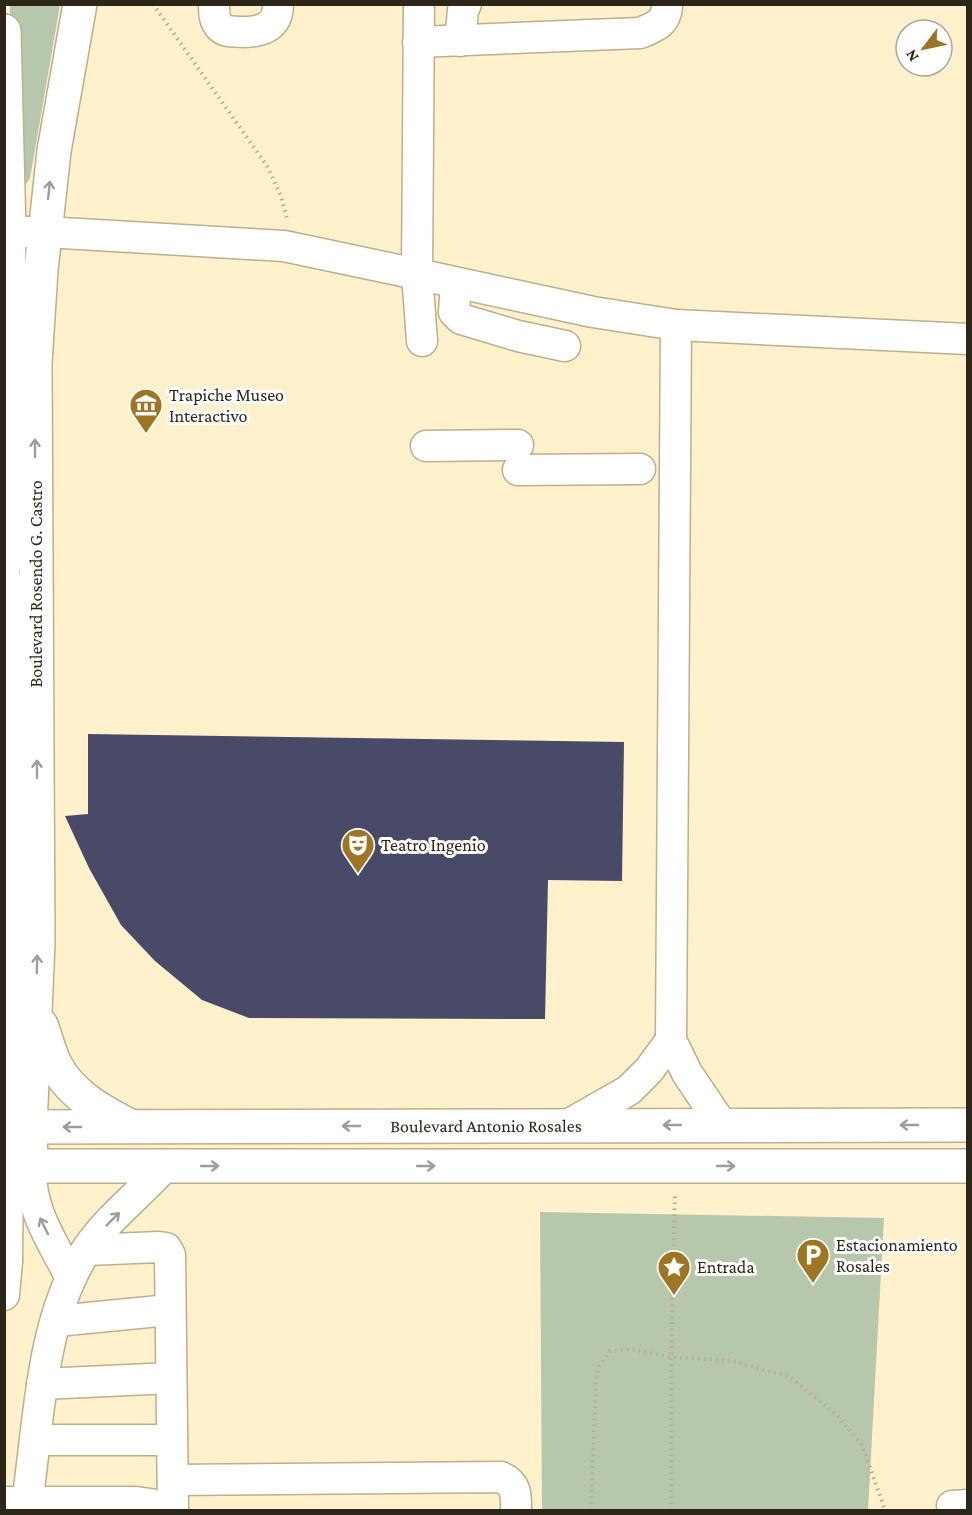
<svg xmlns="http://www.w3.org/2000/svg" width="972" height="1515" font-family="'Crimson Pro',serif">
	<style>
		.green { fill: #b7c7ac }
		.building { fill: #494a68 }
		.lines { fill: none; stroke-linecap: round; stroke-linejoin: round }
		.minor-casing { stroke: #bdaf8d; stroke-width: 33 }
		.major-casing { stroke: #bdaf8d; stroke-width: 36 }
		.path { stroke: #b6ab8e; stroke-width: 4; stroke-dasharray: 1.5 4.5; stroke-linecap: butt }
		.minor { stroke: #fff; stroke-width: 30 }
		.major { stroke: #fff; stroke-width: 33 }
		.oneway { stroke: #a09d97 }
		.labels { text-anchor: middle; dominant-baseline: central; stroke-width: 6; stroke-linejoin: round; paint-order: stroke }
		.poi-label { font-size: 18px; fill: #2b2618; stroke: #fff; text-anchor: start }
		.street-label { font-size: 18px; fill: #2b2618; stroke: #fff }
	</style>
	<rect width="100%" height="100%" fill="#fff1cc"/>
	<g class="green">
		<path d="M 10,5 L 60,5 L 30,178 L 22,191 L 10,199 Z"/>
		<path d="M 540,1212 L 884,1218 L 868,1510 L 542,1510 Z"/>
	</g>
	<path class="building" d="M 88,734 L 624,742 L 622,881 L 548,880 L 545,1019 L 249,1018 L 202,1000 L 155,961 L 121,925 L 89,868 L 65,816 L 88,814 Z"/>
	<g class="lines">
		<defs>
			<g id="minor">
				<path d="M 214,4 C 214,12 214,21 220,27 C 226,33 234,31 242,32 C 262,32 278,27 278,4"/>
				<path d="M 419,4 L 417,274 L 593,312 L 676,325 L 968,339"/>
				<path d="M 460,41 L 463,10 L 466,4"/>
				<path d="M 418,42 L 640,33 C 655,27 667,23 667,4"/>
				<path d="M 4,232 L 45,232 L 284,246 L 417,274 L 422,341"/>
				<path d="M 456,283 L 454,312 L 461,319 L 518,336 L 565,346"/>
				<path d="M 676,325 L 671,1040 L 687,1073 L 722,1125"/>
				<path d="M 426,446 L 518,445"/>
				<path d="M 518,470 L 640,469"/>
				<path d="M 566,1126 L 629,1090 L 649,1070 L 671,1040"/>
				<path d="M 31,1166 C 29,1209 52,1241 71,1278"/>
				<path d="M 87,1250 L 159,1247 L 166,1248 L 170,1255 L 173,1510"/>
				<path d="M 4,1257 L 7,1261 L 4,1295"/>
				<path d="M 7,1261 L 8,1166"/>
				<path d="M 57,1321 L 169,1310"/>
				<path d="M 42,1384 L 171,1378"/>
				<path d="M 36,1440 L 172,1440"/>
				<path d="M 173,1480 L 501,1477 C 517,1484 516,1495 516,1510"/>
				<path d="M 4,1502 L 136,1502 L 157,1505 L 169,1510"/>
				<path d="M 952,1506 L 968,1505"/>
				<path d="M 26,1510 C 39,1428 39,1321 87,1249 C 108,1218 140,1194 165,1166"/>
			</g>
			<g id="major">
				<path d="M 4,31 L 9,232 L 4,565"/>
				<path d="M 4,580 L 8,1148"/>
				<path d="M 41,1025 C 46,1037 49,1052 55,1064 C 70,1094 101,1111 130,1126"/>
				<path id="s1" d="M 4,1127 L 968,1125"/>
				<path d="M 4,1166 L 968,1166"/>
				<path d="M 31,1166 L 30,1127 L 38,943 L 35,363 L 41,270 L 54,151 L 80,4"/>
			</g>
		</defs>
		<use href="#minor" class="minor-casing"/>
		<use href="#major" class="major-casing"/>
		<g class="path">
			<path d="M 153,4 L 267,166 L 281,196 L 287,219"/>
			<path d="M 591,1510 L 596,1379 L 598,1368 L 610,1351 L 631,1349 L 672,1357 L 732,1361 L 790,1377 L 837,1415 L 862,1445 L 885,1510"/>
			<path d="M 671,1510 L 671,1366 L 675,1193"/>
		</g>
		<use href="#minor" class="minor"/>
		<use href="#major" class="major"/>
	</g>
	<defs><path id="oneway-shaft" d="M-6 0H5M1.5-3L5.5 0L1.5 3" fill="none" stroke-width="1.6" stroke-linecap="round" stroke-linejoin="round" transform="scale(1.5)"/></defs>
	<g class="oneway">
		<use href="#oneway-shaft" transform="translate(49 190) rotate(-84)"/>
		<use href="#oneway-shaft" transform="translate(35 448) rotate(-90)"/>
		<use href="#oneway-shaft" transform="translate(37 769) rotate(-90)"/>
		<use href="#oneway-shaft" transform="translate(37 964) rotate(-89)"/>
		<use href="#oneway-shaft" transform="translate(672 1125) rotate(180)"/>
		<use href="#oneway-shaft" transform="translate(909 1125) rotate(180)"/>
		<use href="#oneway-shaft" transform="translate(351 1126) rotate(180)"/>
		<use href="#oneway-shaft" transform="translate(72 1127) rotate(180)"/>
		<use href="#oneway-shaft" transform="translate(210 1166)"/>
		<use href="#oneway-shaft" transform="translate(426 1166)"/>
		<use href="#oneway-shaft" transform="translate(726 1166)"/>
		<use href="#oneway-shaft" transform="translate(113 1219) rotate(-45)"/>
		<use href="#oneway-shaft" transform="translate(44 1226) rotate(-116)"/>
	</g>
	<defs>
		<symbol id="museum-pin" viewBox="-11 -11 22 30"><path d="M0 17L-7.5 6A9.5 9.5 0 1 1 7.5 6Z" fill="#9e7523" stroke="#fff"/><path d="M0-6L6-3V-2H-6V-3ZM-5-1h2V3h-2ZM-1-1h2V3h-2ZM3-1h2V3H3ZM-6 4H6V6H-6Z" fill="#fff"/></symbol>
		<symbol id="theatre-pin" viewBox="-11 -11 22 30"><path d="M0 17L-7.5 6A9.5 9.5 0 1 1 7.5 6Z" fill="#9e7523" stroke="#fff"/><path d="M-5-5.5Q0-4 5-5.5V0Q5 5 0 6Q-5 5-5 0ZM-3.3-2.5H-1v1.5H-3.3ZM1-2.5H3.3v1.5H1ZM-2.8 1Q0 5.5 2.8 1Z" fill="#fff"/></symbol>
		<symbol id="parking-pin" viewBox="-11 -11 22 30"><path d="M0 17L-7.5 6A9.5 9.5 0 1 1 7.5 6Z" fill="#9e7523" stroke="#fff"/><path d="M-3.5-5.5H1a3.5 3.5 0 0 1 0 7H-1V5.5H-3.5ZM-1-3.4V-.6H.8a1.4 1.4 0 0 0 0-2.8Z" fill="#fff"/></symbol>
		<symbol id="sight-pin" viewBox="-11 -11 22 30"><path d="M0 17L-7.5 6A9.5 9.5 0 1 1 7.5 6Z" fill="#9e7523" stroke="#fff"/><path d="M0-6L1.8-2.2L6-1.7L2.9 1.2L3.7 5.4L0 3.3L-3.7 5.4L-2.9 1.2L-6-1.7L-1.8-2.2Z" fill="#fff"/></symbol>
	</defs>
	<g fill-rule="evenodd">
		<use href="#museum-pin" x="127" y="386" width="38" height="52"/>
		<use href="#theatre-pin" x="339" y="826" width="38" height="52"/>
		<use href="#parking-pin" x="794" y="1236" width="38" height="52"/>
		<use href="#sight-pin" x="655" y="1248" width="38" height="52"/>
	</g>
	<g class="labels">
		<g class="poi-label">
			<text x="169" y="395">Trapiche Museo<tspan x="169" dy="21">Interactivo</tspan></text>
			<text x="381" y="845">Teatro Ingenio</text>
			<text x="836" y="1245">Estacionamiento<tspan x="836" dy="21">Rosales</tspan></text>
			<text x="697" y="1267">Entrada</text>
		</g>
		<g class="street-label">
			<text transform="translate(36 584) rotate(-90)">Boulevard Rosendo G. Castro</text>
			<text stroke="none"><textPath href="#s1" startOffset="482">Boulevard Antonio Rosales</textPath></text>
		</g>
	</g>
	<rect width="972" height="1515" fill="none" stroke="#2b2618" stroke-width="12"/>
	<g transform="translate(924 48) rotate(238)"><circle r="28" fill="#ffffff" stroke="#aaa8a3" stroke-width="1.5"/>
	<path d="M0-4.5L10 22L0 15L-10 22Z" fill="#9e7523"/>
	<text y="-9" font-size="16" font-weight="bold" text-anchor="middle" fill="#2b2618">N</text>
	</g>
</svg>
